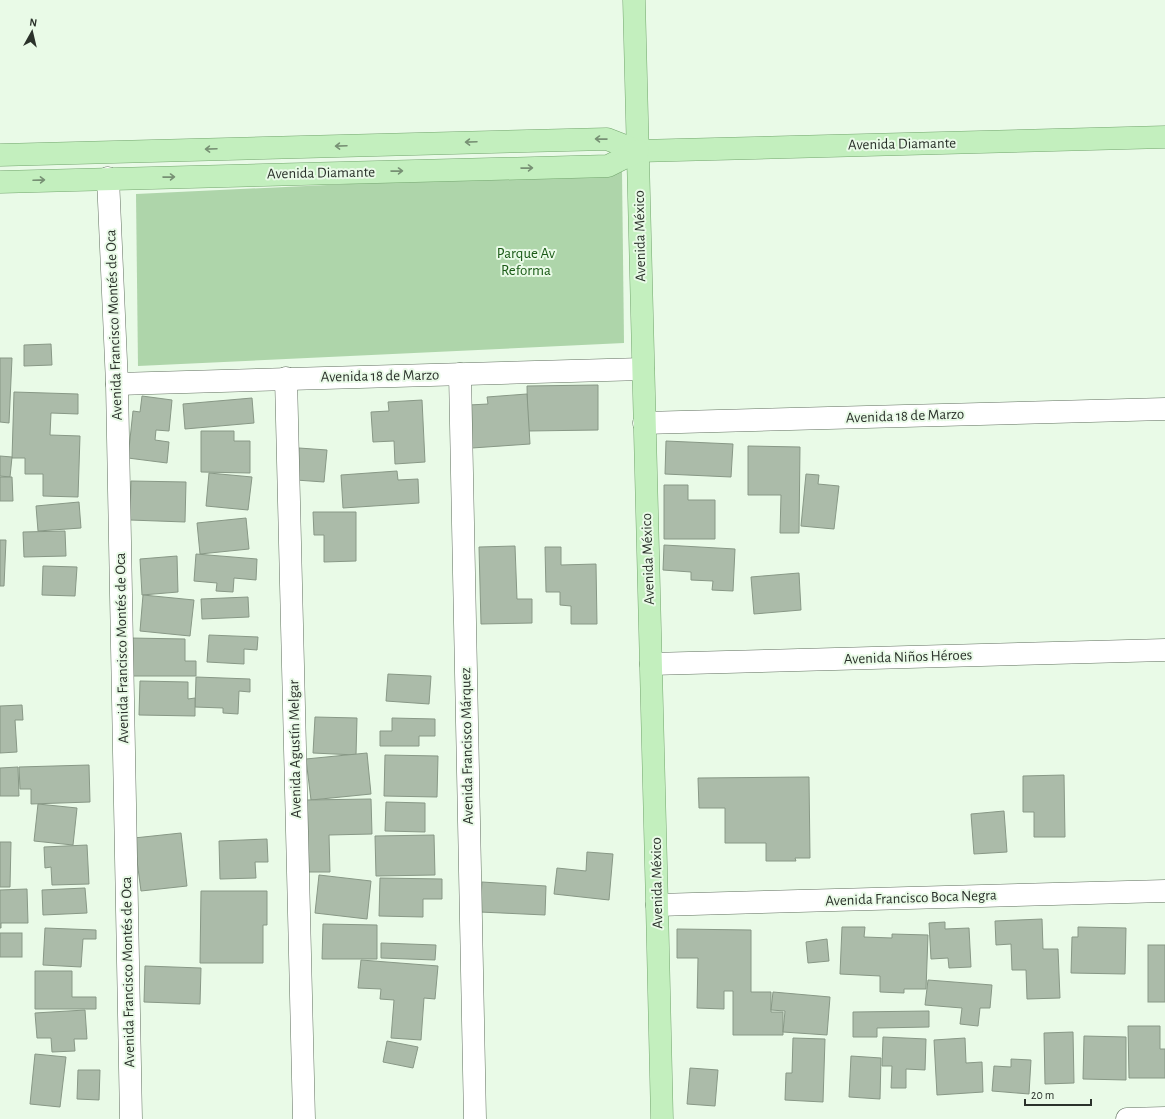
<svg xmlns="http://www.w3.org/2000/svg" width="1165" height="1119" font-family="'Alegreya Sans',sans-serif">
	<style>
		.green { fill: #aed5aa }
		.building { fill: #abbba9; stroke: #889886 }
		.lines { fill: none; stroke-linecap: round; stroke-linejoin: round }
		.minor-casing { stroke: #627160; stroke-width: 23 }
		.major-casing { stroke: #74a66f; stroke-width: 23 }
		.minor { stroke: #fff; stroke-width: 22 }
		.major { stroke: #c3efbe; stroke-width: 22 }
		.oneway { stroke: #779074 }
		.labels { text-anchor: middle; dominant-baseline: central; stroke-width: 4; stroke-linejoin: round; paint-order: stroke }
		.street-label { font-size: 15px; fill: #2b322b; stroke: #e9fae7 }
		.park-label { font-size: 15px; fill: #1a5a16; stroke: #e9fae7 }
	</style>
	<rect width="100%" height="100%" fill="#e9fae7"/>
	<path class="green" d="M 622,171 L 624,343 L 138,366 L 136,194 Z"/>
	<g class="building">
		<path d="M 51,344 L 52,365 L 24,366 L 24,345 Z"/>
		<path d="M 0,358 L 12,358 L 9,423 L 0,422 Z"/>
		<path d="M 598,385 L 598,430 L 528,431 L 527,386 Z"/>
		<path d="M 14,392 L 78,394 L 78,414 L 51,413 L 50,435 L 80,436 L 78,497 L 43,496 L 43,474 L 25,474 L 25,458 L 12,458 Z"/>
		<path d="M 527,394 L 530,444 L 472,448 L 469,405 L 488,404 L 487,397 Z"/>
		<path d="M 142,396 L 172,400 L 169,431 L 156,430 L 155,440 L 169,442 L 167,463 L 128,458 L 133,411 L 140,412 Z"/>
		<path d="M 252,398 L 254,423 L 185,429 L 183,404 Z"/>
		<path d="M 422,400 L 425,462 L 395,464 L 394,441 L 373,442 L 371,412 L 389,411 L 388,402 Z"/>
		<path d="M 201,431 L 234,431 L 234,441 L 250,441 L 250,473 L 201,472 Z"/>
		<path d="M 666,441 L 733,444 L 731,477 L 665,474 Z"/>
		<path d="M 748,446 L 800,447 L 799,533 L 780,533 L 781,495 L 748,495 Z"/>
		<path d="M 299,448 L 327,450 L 324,482 L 296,480 Z"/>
		<path d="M 0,456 L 12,457 L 10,477 L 0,476 Z"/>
		<path d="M 397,471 L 398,480 L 418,479 L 419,503 L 343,508 L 341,475 Z"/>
		<path d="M 209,473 L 252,477 L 248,510 L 206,506 Z"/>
		<path d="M 806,474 L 819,475 L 818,484 L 839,486 L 834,529 L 801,526 Z"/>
		<path d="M 0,477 L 12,477 L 13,501 L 0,501 Z"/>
		<path d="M 131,481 L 186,482 L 185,522 L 130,520 Z"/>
		<path d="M 664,485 L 688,485 L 688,500 L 715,500 L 715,539 L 664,539 Z"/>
		<path d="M 79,502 L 81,528 L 38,531 L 36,506 Z"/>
		<path d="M 313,512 L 356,512 L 356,561 L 324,562 L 324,535 L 314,535 Z"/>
		<path d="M 246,518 L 249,549 L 200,554 L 197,523 Z"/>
		<path d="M 65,531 L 66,556 L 24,557 L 23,532 Z"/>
		<path d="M 0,540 L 6,540 L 4,586 L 0,586 Z"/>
		<path d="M 664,545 L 735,549 L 733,591 L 712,590 L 713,581 L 691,580 L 691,572 L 663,570 Z"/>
		<path d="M 515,546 L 517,599 L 532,599 L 532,623 L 481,624 L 479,547 Z"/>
		<path d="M 545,547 L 561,547 L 561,565 L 596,564 L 597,624 L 571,624 L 571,606 L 560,605 L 560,592 L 546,592 Z"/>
		<path d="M 196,554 L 257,559 L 256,580 L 234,578 L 233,592 L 216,591 L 217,583 L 194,581 Z"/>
		<path d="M 177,556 L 178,592 L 142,595 L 140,559 Z"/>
		<path d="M 43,566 L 77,567 L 75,596 L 42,595 Z"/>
		<path d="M 799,573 L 801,610 L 754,614 L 751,577 Z"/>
		<path d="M 143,595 L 194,600 L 190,636 L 140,631 Z"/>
		<path d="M 248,597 L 249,617 L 202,619 L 201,599 Z"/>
		<path d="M 209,635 L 258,637 L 257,650 L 244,649 L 244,664 L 207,662 Z"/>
		<path d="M 130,638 L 185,639 L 185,661 L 196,661 L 196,676 L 130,676 Z"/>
		<path d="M 388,674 L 431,676 L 429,704 L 386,701 Z"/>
		<path d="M 196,677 L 250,679 L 250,692 L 239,691 L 238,714 L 223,713 L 223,708 L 195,707 Z"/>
		<path d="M 140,681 L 188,682 L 188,699 L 195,698 L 195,716 L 139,715 Z"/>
		<path d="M 22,705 L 23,720 L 15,720 L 17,752 L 0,753 L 0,706 Z"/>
		<path d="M 315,717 L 357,718 L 356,755 L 313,753 Z"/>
		<path d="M 392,718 L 435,719 L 435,736 L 419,736 L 419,746 L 380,746 L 380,731 L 392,731 Z"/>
		<path d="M 367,753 L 371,794 L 311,800 L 306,759 Z"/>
		<path d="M 385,755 L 438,756 L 437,797 L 384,796 Z"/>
		<path d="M 89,765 L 90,802 L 31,804 L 31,789 L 20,789 L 19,767 Z"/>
		<path d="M 18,767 L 19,796 L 0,796 L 0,768 Z"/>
		<path d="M 1064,775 L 1065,837 L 1034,837 L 1034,812 L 1023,812 L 1023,776 Z"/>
		<path d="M 809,777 L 810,858 L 795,858 L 796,861 L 766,861 L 766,843 L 725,843 L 725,808 L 699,808 L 698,778 Z"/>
		<path d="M 371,799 L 372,834 L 329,835 L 330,872 L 308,872 L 306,800 Z"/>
		<path d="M 386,802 L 425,803 L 425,832 L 385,831 Z"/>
		<path d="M 38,804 L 77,808 L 73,845 L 34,841 Z"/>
		<path d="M 1004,811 L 1007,852 L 974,854 L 971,814 Z"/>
		<path d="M 181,833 L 187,886 L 141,891 L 134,838 Z"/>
		<path d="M 434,835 L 435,875 L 376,876 L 375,836 Z"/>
		<path d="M 267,839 L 268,862 L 255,862 L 256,878 L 220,879 L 219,841 Z"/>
		<path d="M 0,842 L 11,842 L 10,887 L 0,887 Z"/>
		<path d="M 87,845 L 89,884 L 52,885 L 51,867 L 45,868 L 44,847 Z"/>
		<path d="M 587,852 L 613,854 L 609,900 L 554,894 L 557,868 L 586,871 Z"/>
		<path d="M 319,875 L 371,881 L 367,919 L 315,913 Z"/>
		<path d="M 380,878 L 442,879 L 442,899 L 423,899 L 423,917 L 379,916 Z"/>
		<path d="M 482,882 L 546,886 L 545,915 L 480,912 Z"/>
		<path d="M 85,888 L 87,913 L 43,915 L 42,890 Z"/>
		<path d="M 27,889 L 28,923 L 1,923 L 1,928 L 0,928 L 0,890 Z"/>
		<path d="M 201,891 L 267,891 L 267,925 L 263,925 L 263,963 L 200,963 Z"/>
		<path d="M 1042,919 L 1043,949 L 1058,949 L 1060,998 L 1027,999 L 1026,970 L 1012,970 L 1011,944 L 996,945 L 995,921 Z"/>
		<path d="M 945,922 L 945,929 L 969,928 L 971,967 L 949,968 L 948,958 L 931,959 L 929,923 Z"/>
		<path d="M 323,924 L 377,925 L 377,959 L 322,959 Z"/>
		<path d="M 842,927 L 865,927 L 864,937 L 892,938 L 892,934 L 928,935 L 926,989 L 904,989 L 904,993 L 880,992 L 880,976 L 840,974 Z"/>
		<path d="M 1078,927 L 1126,928 L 1125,974 L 1071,973 L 1072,937 L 1078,937 Z"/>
		<path d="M 45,928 L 96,930 L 96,939 L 83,939 L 81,967 L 43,965 Z"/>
		<path d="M 677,929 L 751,930 L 751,992 L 771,992 L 771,1012 L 783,1012 L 783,1035 L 733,1035 L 733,991 L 724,991 L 724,1009 L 697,1008 L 698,958 L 677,958 Z"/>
		<rect x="0" y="933" width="22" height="24"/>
		<path d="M 827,939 L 829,961 L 808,963 L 806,942 Z"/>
		<path d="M 381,943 L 436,945 L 435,960 L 381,958 Z"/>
		<rect x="1148" y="945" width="17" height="57"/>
		<path d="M 361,960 L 438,966 L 435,999 L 424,998 L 421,1040 L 391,1038 L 394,1000 L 380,999 L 381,989 L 358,988 Z"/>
		<path d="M 145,966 L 201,968 L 200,1004 L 144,1002 Z"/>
		<path d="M 35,971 L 72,971 L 72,997 L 96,997 L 96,1009 L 35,1009 Z"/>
		<path d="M 928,980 L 992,985 L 990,1008 L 980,1008 L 978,1026 L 960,1024 L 962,1008 L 925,1005 Z"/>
		<path d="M 773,992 L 830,997 L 827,1035 L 783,1032 L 785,1011 L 771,1010 Z"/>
		<path d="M 85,1010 L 87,1039 L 74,1039 L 75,1051 L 52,1052 L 51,1038 L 37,1038 L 35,1013 Z"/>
		<path d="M 929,1011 L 929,1027 L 877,1028 L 877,1037 L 853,1037 L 853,1012 Z"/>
		<path d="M 1128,1026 L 1160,1026 L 1160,1049 L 1165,1049 L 1165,1078 L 1129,1078 Z"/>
		<path d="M 1073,1032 L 1074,1083 L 1045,1084 L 1044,1033 Z"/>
		<path d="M 1084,1036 L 1126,1037 L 1126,1080 L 1083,1079 Z"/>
		<path d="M 883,1037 L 926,1039 L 925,1070 L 906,1069 L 906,1088 L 891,1088 L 892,1066 L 882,1066 Z"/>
		<path d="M 793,1038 L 825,1039 L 823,1102 L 785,1100 L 786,1073 L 792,1073 Z"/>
		<path d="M 965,1038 L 966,1063 L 982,1062 L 983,1092 L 937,1095 L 934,1040 Z"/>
		<path d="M 387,1041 L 418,1047 L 413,1068 L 383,1062 Z"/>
		<path d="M 35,1054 L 66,1057 L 60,1107 L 30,1104 Z"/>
		<path d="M 851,1056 L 881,1058 L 880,1099 L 849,1097 Z"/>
		<path d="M 1011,1059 L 1031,1060 L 1029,1094 L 992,1091 L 994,1066 L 1011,1067 Z"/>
		<path d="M 690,1068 L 718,1070 L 715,1106 L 687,1104 Z"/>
		<path d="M 78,1070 L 100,1070 L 99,1100 L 77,1099 Z"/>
	</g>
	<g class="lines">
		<defs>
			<g id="minor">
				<path d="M 108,178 L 117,384 L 131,1119"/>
				<path d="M 460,374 L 475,1119"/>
				<path d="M 286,378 L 304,1119"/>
				<path d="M 117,384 L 643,369"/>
				<path d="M 644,423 L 1165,409"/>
				<path d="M 651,664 L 1165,650"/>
				<path d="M 657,905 L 1165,891"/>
				<path d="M 1127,1119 L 1165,1118"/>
			</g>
			<g id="major">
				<path d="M 634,0 L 657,905 L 662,1119"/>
				<path d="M 0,155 L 607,139 L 638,151 L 1165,137"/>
				<path d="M 0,182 L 608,166 L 638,151"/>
			</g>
		</defs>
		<use href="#minor" class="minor-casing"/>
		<use href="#major" class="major-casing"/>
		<use href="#minor" class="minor"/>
		<use href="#major" class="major"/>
	</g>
	<defs><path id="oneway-shaft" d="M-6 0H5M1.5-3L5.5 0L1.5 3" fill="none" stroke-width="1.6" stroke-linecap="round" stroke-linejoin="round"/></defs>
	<g class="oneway">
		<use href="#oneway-shaft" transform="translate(601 139) rotate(-179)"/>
		<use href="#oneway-shaft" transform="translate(471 142) rotate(178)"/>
		<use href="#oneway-shaft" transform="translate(341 146) rotate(178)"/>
		<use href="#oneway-shaft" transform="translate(211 149) rotate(178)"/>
		<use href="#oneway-shaft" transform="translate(527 168) rotate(-1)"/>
		<use href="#oneway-shaft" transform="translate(397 171) rotate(-1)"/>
		<use href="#oneway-shaft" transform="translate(169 177) rotate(-1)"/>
		<use href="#oneway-shaft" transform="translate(39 180) rotate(-2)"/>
	</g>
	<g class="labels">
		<g class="street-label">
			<text transform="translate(902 144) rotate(-1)">Avenida Diamante</text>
			<text transform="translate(321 173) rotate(-1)">Avenida Diamante</text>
			<text transform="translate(640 236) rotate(-91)">Avenida México</text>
			<text transform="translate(114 325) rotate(-92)">Avenida Francisco Montés de Oca</text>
			<text transform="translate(380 376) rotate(-1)">Avenida 18 de Marzo</text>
			<text transform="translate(905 416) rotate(-2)">Avenida 18 de Marzo</text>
			<text transform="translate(648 559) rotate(-92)">Avenida México</text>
			<text transform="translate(122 648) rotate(-91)">Avenida Francisco Montés de Oca</text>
			<text transform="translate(908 657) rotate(-2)">Avenida Niños Héroes</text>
			<text transform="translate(467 746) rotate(-91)">Avenida Francisco Márquez</text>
			<text transform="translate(295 749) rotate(-91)">Avenida Agustín Melgar</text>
			<text transform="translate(657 883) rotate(-91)">Avenida México</text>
			<text transform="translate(911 898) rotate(-2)">Avenida Francisco Boca Negra</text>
			<text transform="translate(128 972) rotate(-91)">Avenida Francisco Montés de Oca</text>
		</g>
		<g class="park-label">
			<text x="526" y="253">Parque Av<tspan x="526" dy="17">Reforma</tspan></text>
		</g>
	</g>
	<g transform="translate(32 32) rotate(8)" stroke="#e9fae7" stroke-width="3" paint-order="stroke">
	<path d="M0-3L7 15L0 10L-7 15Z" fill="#2b322b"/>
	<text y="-6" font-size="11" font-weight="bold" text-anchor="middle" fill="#2b322b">N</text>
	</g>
	<path d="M1025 1099v6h66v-6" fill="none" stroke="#2b322b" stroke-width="2"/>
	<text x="1031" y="1099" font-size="12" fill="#2b322b" stroke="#e9fae7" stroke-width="3" paint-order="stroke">20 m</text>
</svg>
